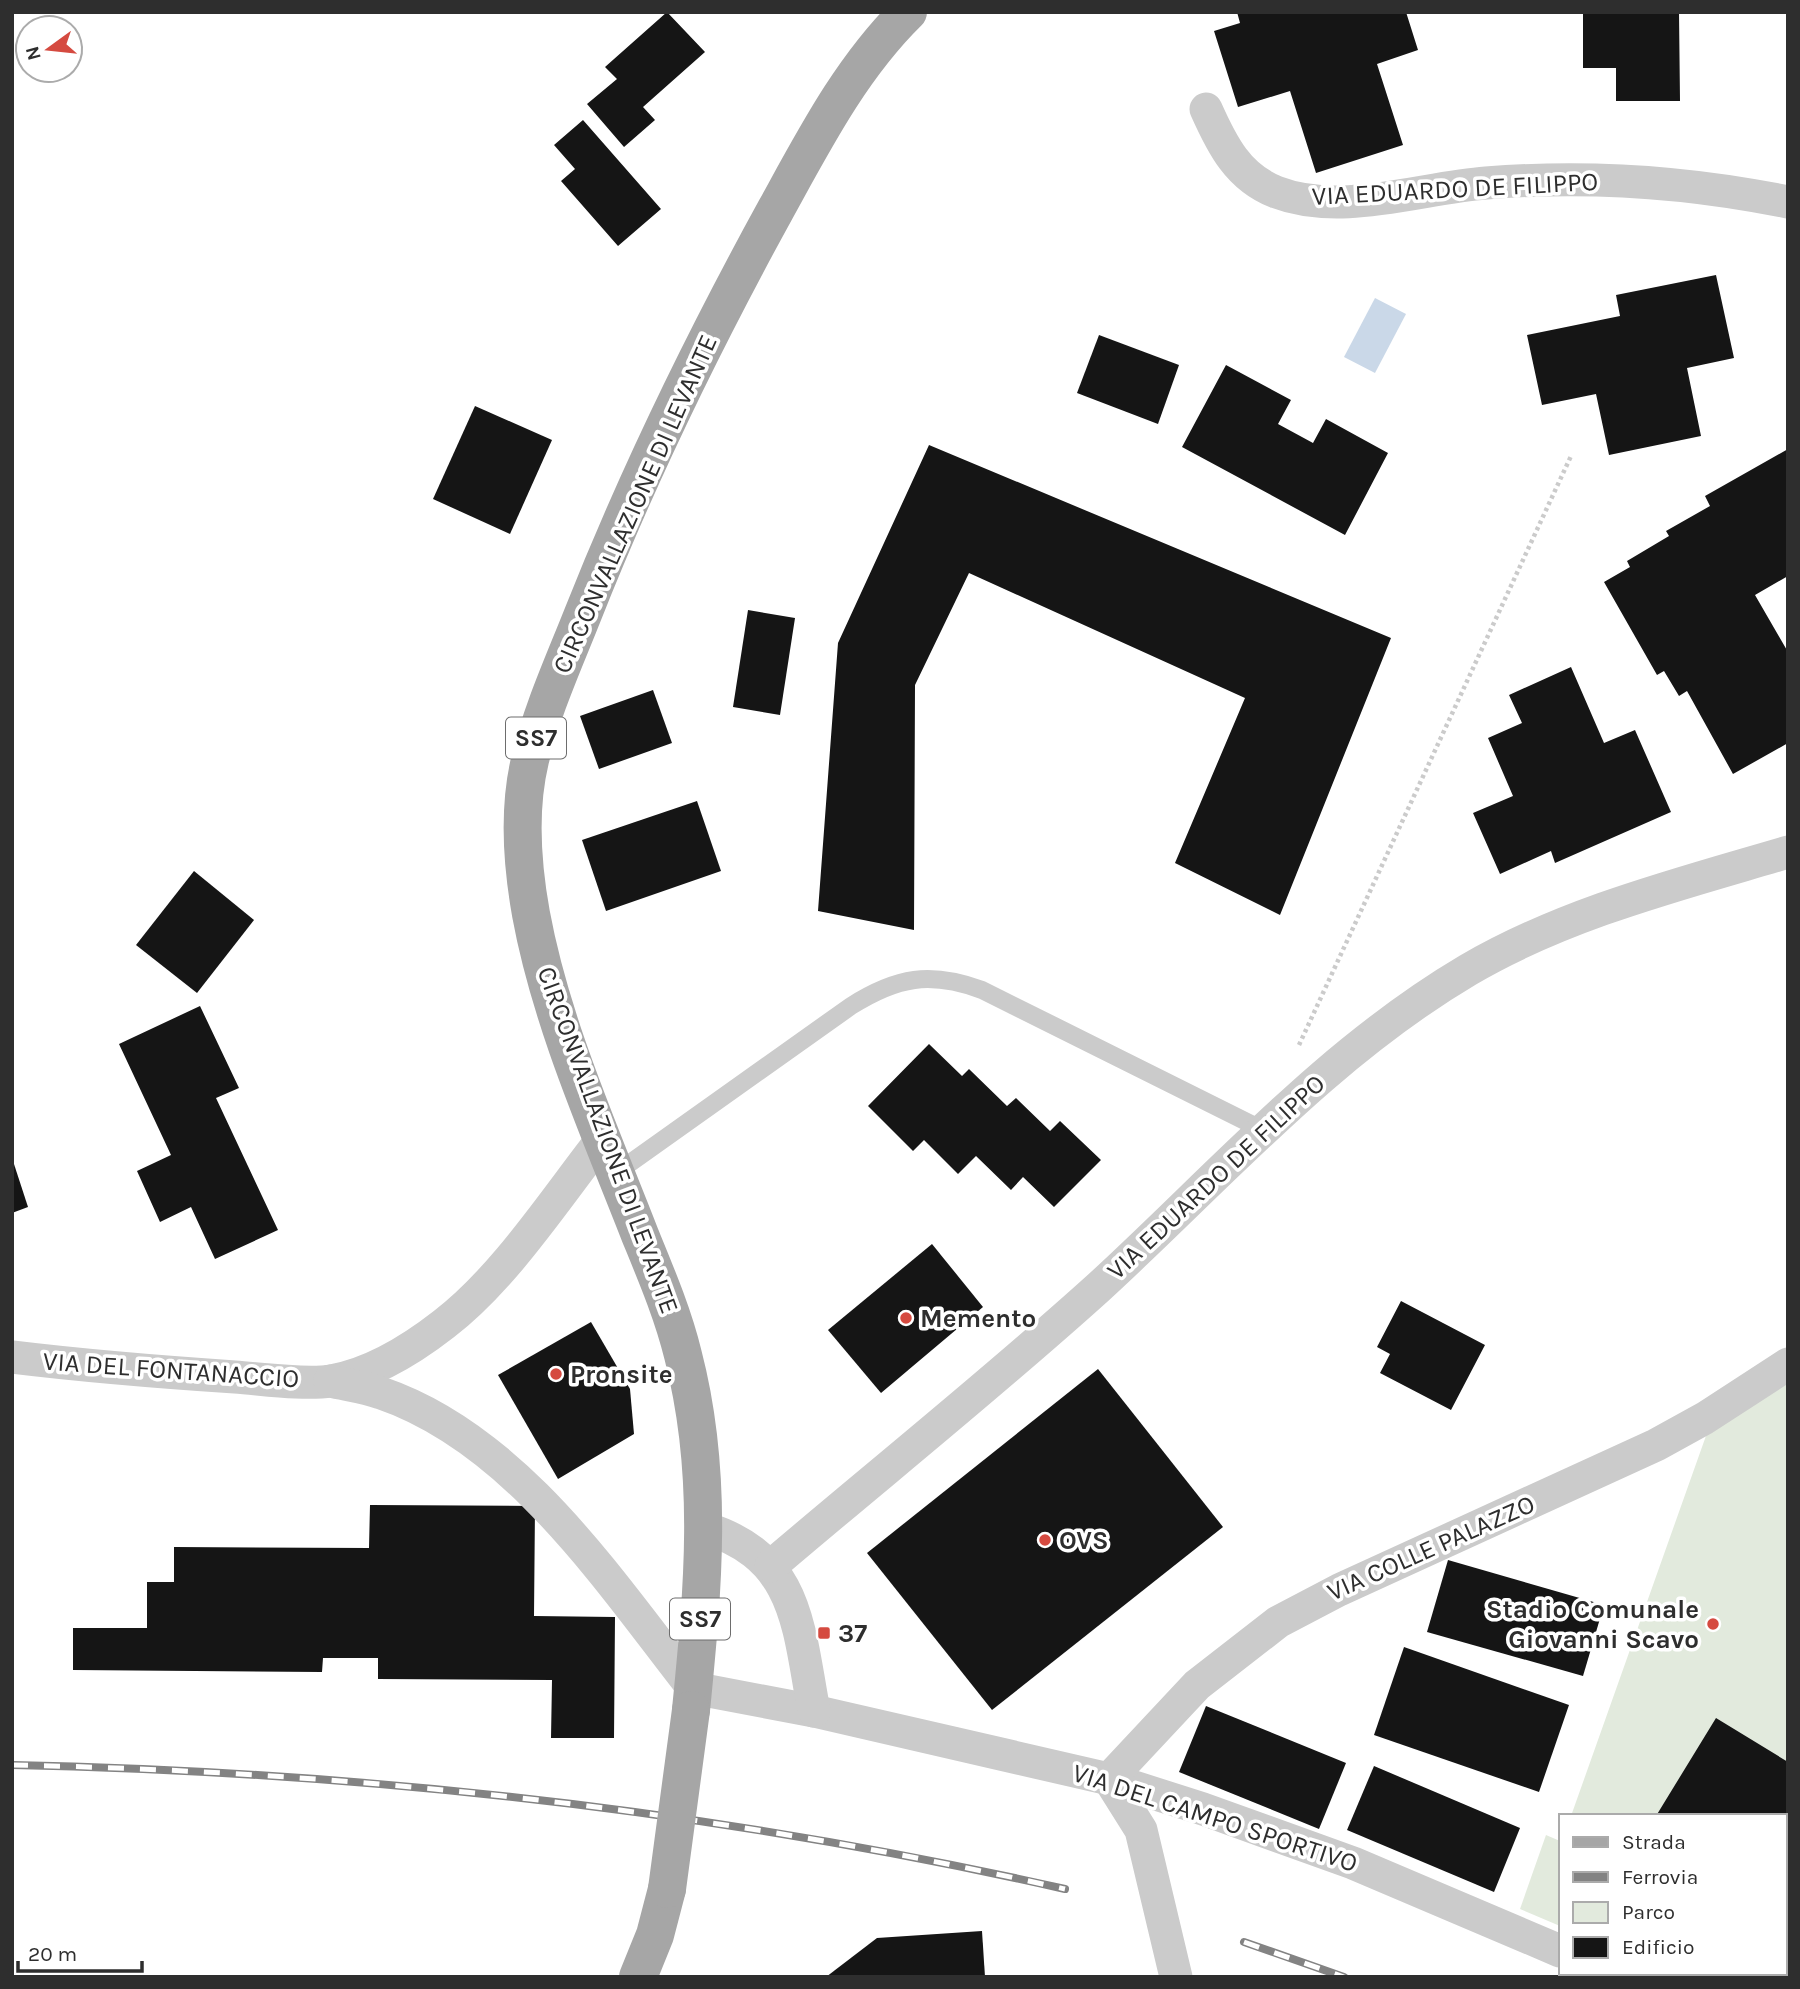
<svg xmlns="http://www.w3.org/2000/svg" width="1800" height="1989" font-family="Karla,sans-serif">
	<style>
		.green { fill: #e2eadd }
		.water { fill: #cad8e8 }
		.building { fill: #151515 }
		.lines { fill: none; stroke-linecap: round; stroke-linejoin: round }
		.path { stroke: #cbcbcb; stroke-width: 4.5; stroke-dasharray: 3.5 3.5; stroke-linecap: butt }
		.lane { stroke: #cbcbcb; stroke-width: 18 }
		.street { stroke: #cbcbcb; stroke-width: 33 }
		.primary { stroke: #a6a6a6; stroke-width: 38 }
		.rail-casing { stroke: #838383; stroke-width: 8 }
		.rail { stroke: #fff; stroke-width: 5; stroke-dasharray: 16; stroke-linecap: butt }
		.primary-bridge { stroke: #a6a6a6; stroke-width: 38 }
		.poi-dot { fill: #d54a40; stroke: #fff; stroke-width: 2.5 }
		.labels { text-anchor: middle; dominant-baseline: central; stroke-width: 7; stroke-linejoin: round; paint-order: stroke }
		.shield { fill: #fff; stroke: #6d6d6d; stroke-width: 2 }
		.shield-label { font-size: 24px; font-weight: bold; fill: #2e2e2e }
		.street-label { font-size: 26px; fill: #2e2e2e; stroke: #fff }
		.poi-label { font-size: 26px; font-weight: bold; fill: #2e2e2e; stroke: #fff; text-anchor: start }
	</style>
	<rect width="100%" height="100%" fill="#fff"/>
	<g class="green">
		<path d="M 1788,1380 L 1788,1977 L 1680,1977 L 1673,1973 L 1784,1973 L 1784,1816 L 1571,1816 L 1707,1433 Z"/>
		<path d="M 1546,1835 L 1560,1841 L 1560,1926 L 1520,1909 Z"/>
	</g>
	<path class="water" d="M 1375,298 L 1406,314 L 1375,373 L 1344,357 Z"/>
	<g class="building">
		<path d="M 667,12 L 705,52 L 643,107 L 655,120 L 624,147 L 587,104 L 617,79 L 605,67 Z"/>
		<path d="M 1237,12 L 1406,12 L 1418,50 L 1377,64 L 1403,145 L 1316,173 L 1290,91 L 1238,107 L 1214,31 L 1240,23 Z"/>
		<path d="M 1583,12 L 1679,12 L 1680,101 L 1616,101 L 1616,68 L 1583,68 Z"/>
		<path d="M 583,120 L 661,209 L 618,246 L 561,181 L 575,169 L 554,145 Z"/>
		<path d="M 1716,275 L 1734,358 L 1687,368 L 1701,436 L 1609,455 L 1596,394 L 1542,405 L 1527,335 L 1620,316 L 1616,295 Z"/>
		<path d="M 1099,335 L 1179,365 L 1158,424 L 1077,393 Z"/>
		<path d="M 1226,365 L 1291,400 L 1278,424 L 1313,443 L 1326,419 L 1388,453 L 1345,535 L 1182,447 Z"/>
		<path d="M 475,406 L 552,440 L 510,534 L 433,499 Z"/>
		<path d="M 929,445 L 1391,638 L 1280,915 L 1175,863 L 1245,698 L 969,573 L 915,685 L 914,930 L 818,911 L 838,643 Z"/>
		<path d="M 1788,449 L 1788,576 L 1755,595 L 1788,652 L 1788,743 L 1733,774 L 1687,691 L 1679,696 L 1664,671 L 1657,675 L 1604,582 L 1630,567 L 1627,561 L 1669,536 L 1666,531 L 1710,506 L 1705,496 Z"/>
		<path d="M 748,610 L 795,618 L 780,715 L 733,707 Z"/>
		<path d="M 1571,667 L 1604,743 L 1635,730 L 1671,812 L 1555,863 L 1551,851 L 1500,874 L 1473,813 L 1513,796 L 1488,738 L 1522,723 L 1509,695 Z"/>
		<path d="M 653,690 L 672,743 L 599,769 L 580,716 Z"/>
		<path d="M 697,801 L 721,871 L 606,911 L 582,840 Z"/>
		<path d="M 194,871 L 254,920 L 197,993 L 136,945 Z"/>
		<path d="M 200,1006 L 239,1088 L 216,1098 L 278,1230 L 215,1259 L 191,1207 L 160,1222 L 137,1171 L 171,1155 L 119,1044 Z"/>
		<path d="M 929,1044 L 962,1076 L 969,1069 L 1007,1106 L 1016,1098 L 1050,1131 L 1060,1121 L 1101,1160 L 1054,1207 L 1023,1177 L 1011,1190 L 976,1156 L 958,1174 L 924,1140 L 913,1151 L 868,1106 Z"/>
		<path d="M 13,1161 L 28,1207 L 12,1213 L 12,1162 Z"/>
		<path d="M 932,1244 L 983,1307 L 881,1393 L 828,1330 Z"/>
		<path d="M 1401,1301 L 1485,1345 L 1451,1410 L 1380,1373 L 1390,1354 L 1377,1347 Z"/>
		<path d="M 591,1322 L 630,1389 L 634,1434 L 558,1479 L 498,1375 Z"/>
		<path d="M 1098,1369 L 1223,1527 L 992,1710 L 867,1553 Z"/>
		<path d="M 370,1505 L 535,1506 L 534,1616 L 615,1617 L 614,1738 L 551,1738 L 552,1680 L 378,1679 L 378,1658 L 323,1658 L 322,1672 L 73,1670 L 73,1628 L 147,1628 L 147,1582 L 174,1582 L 174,1547 L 369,1548 Z"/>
		<path d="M 1448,1560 L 1604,1605 L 1583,1676 L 1427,1632 Z"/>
		<path d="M 1404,1647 L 1569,1705 L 1539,1792 L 1374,1735 Z"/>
		<path d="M 1206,1706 L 1346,1763 L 1319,1829 L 1179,1772 Z"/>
		<path d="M 1716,1718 L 1788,1762 L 1788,1977 L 1724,1977 L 1718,1973 L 1784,1973 L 1784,1816 L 1656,1816 Z"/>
		<path d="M 1374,1766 L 1520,1828 L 1494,1892 L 1347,1830 Z"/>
		<path d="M 982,1931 L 985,1977 L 826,1977 L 877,1938 Z"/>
	</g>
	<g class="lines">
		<path class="path" d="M 1299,1045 L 1571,456"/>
		<path class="lane" d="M 616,1173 L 851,1006 C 897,977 930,971 982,990 L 1261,1129"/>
		<g class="street">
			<path d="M 1206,109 C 1222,145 1238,177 1276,192 C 1341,217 1420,188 1486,183 C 1586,175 1690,182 1788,202"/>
			<path d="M 12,1357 C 86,1366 160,1372 235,1377 C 263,1379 304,1385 331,1381 C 371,1374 412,1349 444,1324 C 505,1277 555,1199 603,1138"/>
			<path d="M 330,1381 C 347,1385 365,1387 381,1393 C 516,1439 609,1581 693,1688 L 814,1711 L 1109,1779 L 1203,1809 L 1353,1863 L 1560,1951"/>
			<path d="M 705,1528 C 799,1557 798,1627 814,1711"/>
			<path d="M 771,1566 C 880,1473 993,1383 1099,1287 C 1219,1177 1326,1054 1468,970 C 1565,913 1680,884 1788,852"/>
			<path d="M 1609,1973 L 1616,1977"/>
			<path d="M 1176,1977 L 1141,1830 L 1109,1779 L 1197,1685 L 1278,1622 L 1339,1590 L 1656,1445 L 1705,1418 L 1788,1364"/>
		</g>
		<g class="primary">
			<path d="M 691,1710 C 703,1589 714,1474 683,1355 C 673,1314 656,1274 640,1235 C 600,1132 551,1023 531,914 C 522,864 518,810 530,760 C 542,710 564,662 583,614 C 638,475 704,340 776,209 C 814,140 851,68 908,12"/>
			<path d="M 638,1977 L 655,1935 L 667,1889"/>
		</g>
		<defs>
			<g id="rail">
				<path d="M 12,1765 C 366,1772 719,1811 1065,1889"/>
				<path d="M 1244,1942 L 1344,1977"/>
			</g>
		</defs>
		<use href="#rail" class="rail-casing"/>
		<use href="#rail" class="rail"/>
		<path class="primary-bridge" d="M 667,1889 L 691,1710"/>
	</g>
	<g class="poi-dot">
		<circle cx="906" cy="1318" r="7"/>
		<circle cx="556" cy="1374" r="7"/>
		<circle cx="1045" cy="1540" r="7"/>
		<circle cx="1713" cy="1624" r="7"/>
		<rect x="817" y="1626" width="14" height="14" rx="3.5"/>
	</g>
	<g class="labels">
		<g class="shield">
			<rect x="506" y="717.5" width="60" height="41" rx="5"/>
			<rect x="670" y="1598.5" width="60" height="41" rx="5"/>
		</g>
		<g class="shield-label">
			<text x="536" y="738">SS7</text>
			<text x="700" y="1619">SS7</text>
		</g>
		<g class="street-label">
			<text transform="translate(1455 189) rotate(-3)">VIA EDUARDO DE FILIPPO</text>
			<text transform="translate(635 504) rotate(-66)">CIRCONVALLAZIONE DI LEVANTE</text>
			<text transform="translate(608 1140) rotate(70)">CIRCONVALLAZIONE DI LEVANTE</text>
			<text transform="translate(1216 1177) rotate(-43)">VIA EDUARDO DE FILIPPO</text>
			<text transform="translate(171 1370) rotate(4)">VIA DEL FONTANACCIO</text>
			<text transform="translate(1431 1548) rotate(-24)">VIA COLLE PALAZZO</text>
			<text transform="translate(1215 1818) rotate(18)">VIA DEL CAMPO SPORTIVO</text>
		</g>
		<g class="poi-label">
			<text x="920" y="1318">Memento</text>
			<text x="570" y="1374">Pronsite</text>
			<text x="1059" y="1540">OVS</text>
			<text x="1699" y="1609" text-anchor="end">Stadio Comunale<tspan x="1699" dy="30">Giovanni Scavo</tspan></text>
			<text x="838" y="1633">37</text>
		</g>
	</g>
	<rect width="1800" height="1989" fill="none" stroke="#2e2e2e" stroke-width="28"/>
	<rect x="1559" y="1814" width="228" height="161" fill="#ffffff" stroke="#ababab" stroke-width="2"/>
	<rect x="1573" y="1837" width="35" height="10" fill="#a6a6a6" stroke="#ababab" stroke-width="2"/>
	<text x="1622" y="1849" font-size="21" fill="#2e2e2e">Strada</text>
	<rect x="1573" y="1872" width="35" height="10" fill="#838383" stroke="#ababab" stroke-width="2"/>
	<text x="1622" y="1884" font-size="21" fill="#2e2e2e">Ferrovia</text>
	<rect x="1573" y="1902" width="35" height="21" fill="#e2eadd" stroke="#ababab" stroke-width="2"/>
	<text x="1622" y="1919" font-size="21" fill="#2e2e2e">Parco</text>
	<rect x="1573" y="1937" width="35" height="21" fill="#151515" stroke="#ababab" stroke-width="2"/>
	<text x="1622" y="1954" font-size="21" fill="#2e2e2e">Edificio</text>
	<g transform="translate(49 49) rotate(255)"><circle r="33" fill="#ffffff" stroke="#ababab" stroke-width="2"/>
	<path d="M0-5L12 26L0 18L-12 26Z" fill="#d54a40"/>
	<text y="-10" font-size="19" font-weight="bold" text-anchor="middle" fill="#2e2e2e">N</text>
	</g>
	<path d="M18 1961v10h124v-10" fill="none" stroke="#2e2e2e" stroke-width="3.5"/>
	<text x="28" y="1961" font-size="21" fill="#2e2e2e" stroke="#ffffff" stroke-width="5" paint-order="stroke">20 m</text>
</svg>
